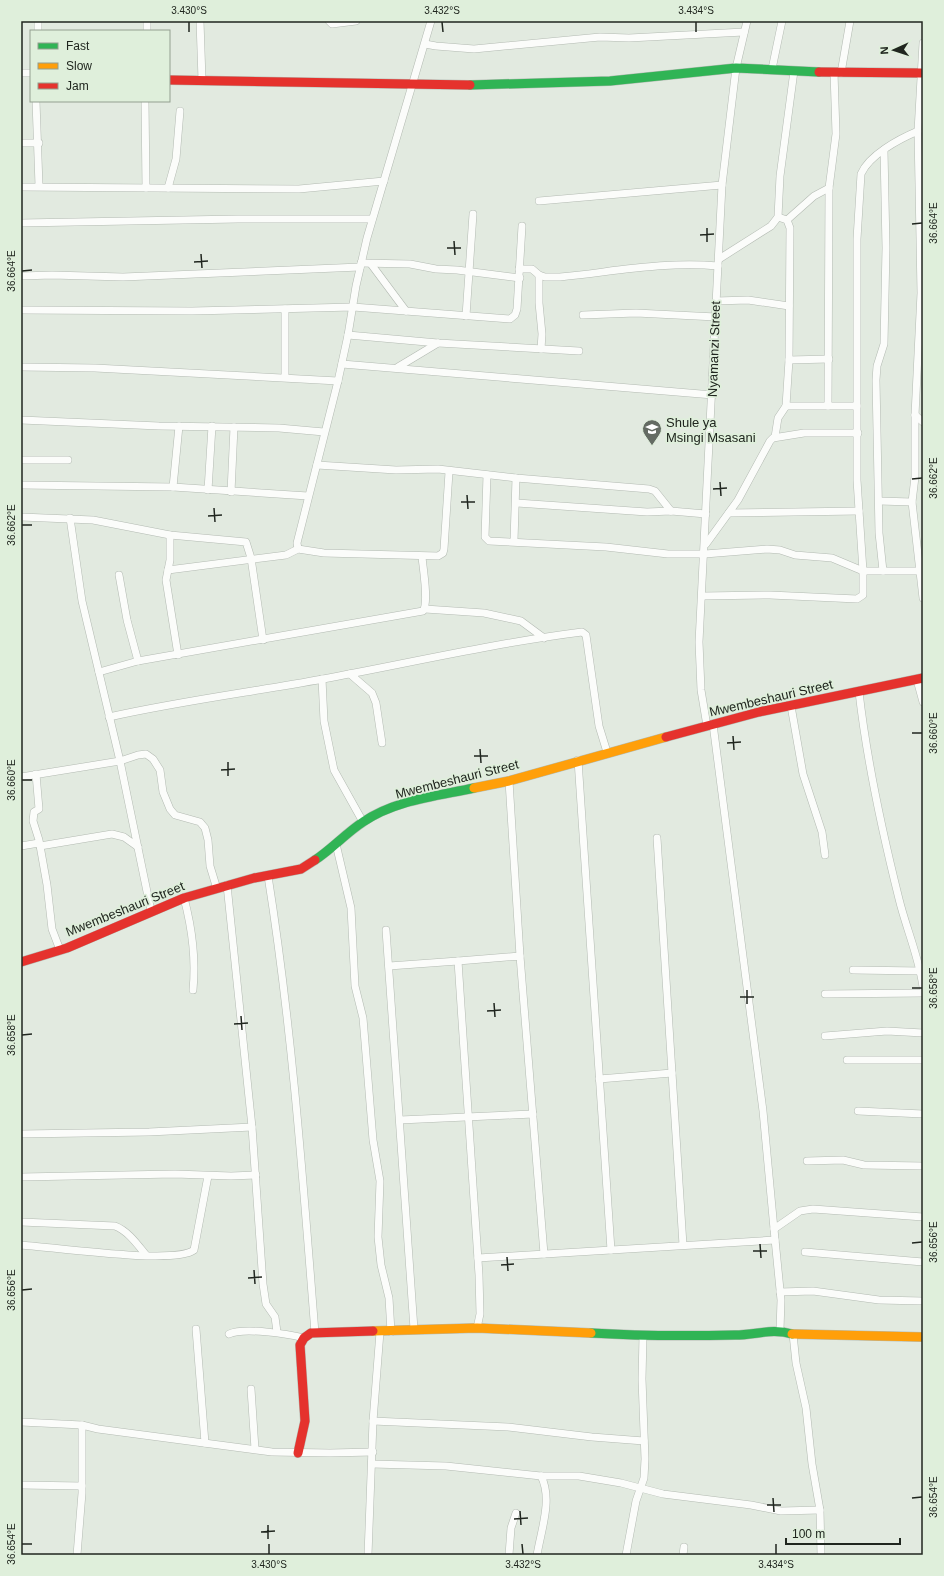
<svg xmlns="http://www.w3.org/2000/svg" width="944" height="1576" font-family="Arial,sans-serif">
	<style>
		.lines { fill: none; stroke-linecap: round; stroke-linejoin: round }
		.street-casing { stroke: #b3bab2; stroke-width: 8 }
		.fast-casing { stroke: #b3bab2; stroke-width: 10 }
		.slow-casing { stroke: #b3bab2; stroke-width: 10 }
		.jam-casing { stroke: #b3bab2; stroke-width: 10 }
		.street { stroke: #fbfcfa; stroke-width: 7 }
		.fast { stroke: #30b455; stroke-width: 9 }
		.slow { stroke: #ff9f0a; stroke-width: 9 }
		.jam { stroke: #e5322d; stroke-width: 9 }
		.ticks { fill: none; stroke: #20261f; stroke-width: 1.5 }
		.labels { text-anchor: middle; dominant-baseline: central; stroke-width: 3.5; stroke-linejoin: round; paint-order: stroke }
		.street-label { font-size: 13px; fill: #20261f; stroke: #dfefdb }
		.poi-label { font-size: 13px; fill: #20261f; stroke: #dfefdb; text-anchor: start }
		.neatline { fill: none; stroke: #20261f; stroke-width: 1.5 }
		.ticks-label { font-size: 10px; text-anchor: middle; fill: #20261f }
	</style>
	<rect width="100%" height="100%" fill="#e2eae0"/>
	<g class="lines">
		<defs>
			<g id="street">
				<path d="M 200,21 L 202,80"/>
				<path d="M 329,21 L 332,24 L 356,21"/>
				<path d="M 38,31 L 38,21"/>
				<path d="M 147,31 L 147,21"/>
				<path d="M 923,43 L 918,131 L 921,293 L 915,415 L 915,477 L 912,502 L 923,598"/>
				<path d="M 425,44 L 436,46 L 474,49 L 600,37 L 629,38 L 744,32"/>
				<path d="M 772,69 L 782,21"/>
				<path d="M 21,73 L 31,73"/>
				<path d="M 841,73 L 850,21"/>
				<path d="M 36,101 L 39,186"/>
				<path d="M 145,101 L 146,188"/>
				<path d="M 21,143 L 39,143"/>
				<path d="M 21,187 L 299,189 L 384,181"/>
				<path d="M 168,188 L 176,159 L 180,111"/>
				<path d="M 539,201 L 722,185"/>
				<path d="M 787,220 L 814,196 L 829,188"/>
				<path d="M 21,223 L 238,219 L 372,219"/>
				<path d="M 719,259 L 771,226 L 778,217 L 780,176 L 794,71"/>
				<path d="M 361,263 L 410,264 L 436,269 L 457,270 L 520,278"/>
				<path d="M 371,264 L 406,311"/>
				<path d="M 519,269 L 532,269 L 539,275 L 539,303 L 542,334 L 541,349"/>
				<path d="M 539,275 L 545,277 L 560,277 C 612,272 665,261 718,266"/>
				<path d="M 21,276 L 52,275 L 123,277 L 360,267"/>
				<path d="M 716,301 L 748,300 L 789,306"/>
				<path d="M 21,310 L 192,311 L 353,307 L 510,319 L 515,315 L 517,309 L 522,226"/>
				<path d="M 583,315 L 636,313 L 716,317"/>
				<path d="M 466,316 L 473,214"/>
				<path d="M 348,335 L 438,343 L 579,351"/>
				<path d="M 789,360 L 829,359"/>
				<path d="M 342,364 L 713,395"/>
				<path d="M 21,367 L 95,368 L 338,381"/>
				<path d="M 398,367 L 438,343"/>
				<path d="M 285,377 L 285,309"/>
				<path d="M 786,406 L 857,406"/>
				<path d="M 828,406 L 829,188 L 836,134 L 834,72"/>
				<path d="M 915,415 L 923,422"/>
				<path d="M 21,420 L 159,426 L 279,428 L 324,432"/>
				<path d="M 775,437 L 778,418 L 786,406 L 789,360 L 790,228 L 787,220 L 778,217"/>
				<path d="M 21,460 L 68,460"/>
				<path d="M 317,465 L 396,470 L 438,469 L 516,478 L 649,489 L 655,491 L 671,511"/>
				<path d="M 487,475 L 485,537 L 489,541 L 606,547 L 668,554 L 705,554 L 767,549 L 780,550 L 795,555 L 832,558 L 863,571 L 920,571"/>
				<path d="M 21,485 L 173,487 L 308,496"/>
				<path d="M 173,487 L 179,426"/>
				<path d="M 208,490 L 212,426"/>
				<path d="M 231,492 L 234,427"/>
				<path d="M 879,501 L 912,502"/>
				<path d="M 517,503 L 647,512 L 671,511 L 706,514"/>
				<path d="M 729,513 L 859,511"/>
				<path d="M 21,517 L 93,520 L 170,535 L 246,542 L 251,558 L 263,640"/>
				<path d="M 70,518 L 82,601 L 120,761 L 151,911"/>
				<path d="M 170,535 L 170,560 L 166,580 L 178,655"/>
				<path d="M 514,541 L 516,478"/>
				<path d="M 706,544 L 738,500 L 770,441 L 773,438 L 804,433 L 858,433"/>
				<path d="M 298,549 L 297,543 L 338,381 L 348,335 L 356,286 L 367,238 L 431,21"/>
				<path d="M 168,570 L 286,555 L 298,549 L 324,553 L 438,556 L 443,553 L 444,549 L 449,472"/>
				<path d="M 883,571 L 879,533 L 876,380 L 877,366 L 884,344 L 886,248 L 884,150"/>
				<path d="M 119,575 L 127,620 L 138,661"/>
				<path d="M 703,596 L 770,595 L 857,599 L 863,595 L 863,571 L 857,480 L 857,239 L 861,174 C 869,155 899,139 918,131"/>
				<path d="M 425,609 L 484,613 L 521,621 L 544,638"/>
				<path d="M 99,672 L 138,661 L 423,611 C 429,603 423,568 422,557"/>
				<path d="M 350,674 L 372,693 L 376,703 L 382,743"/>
				<path d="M 322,679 L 324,721 L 334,770 L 363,822"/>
				<path d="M 917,680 L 923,702"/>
				<path d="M 859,692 C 867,762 882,831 899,899 C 906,928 919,957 923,987"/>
				<path d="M 791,706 L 803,774 L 822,832 L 825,855"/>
				<path d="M 109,717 C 180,701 252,692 323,679 C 409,663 495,643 582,632 L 586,635 L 599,726 L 607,752"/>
				<path d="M 713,724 L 763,1111 L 774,1229 L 800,1211 L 813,1209 L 923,1217"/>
				<path d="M 707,726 L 701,690 L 699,642 L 722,185 L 736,68 L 747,21"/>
				<path d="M 578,760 L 611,1250"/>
				<path d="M 36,774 L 39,809 L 34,812 L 33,821 L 39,840 L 47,885 L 52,929 L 60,950"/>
				<path d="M 21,777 L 120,761 L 138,755 L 146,754 L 153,759 L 160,770 L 163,792 L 170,809 L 175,815 L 200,822 L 205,828 L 208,840 L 210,866 L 217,889"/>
				<path d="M 509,781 L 520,956"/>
				<path d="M 657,838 L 683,1245"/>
				<path d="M 336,844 L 351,908 L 355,986 L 363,1018 L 373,1140 L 380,1181 L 378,1237 L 381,1265 L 389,1298 L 391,1332"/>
				<path d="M 21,846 L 39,843"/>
				<path d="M 40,846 L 112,834 L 124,837 L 138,847"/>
				<path d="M 268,876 C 292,1027 303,1180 315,1333"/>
				<path d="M 227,885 L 252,1127 L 263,1284 L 266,1304 L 275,1317 L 277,1332"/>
				<path d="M 184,898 C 192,928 196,959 193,990"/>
				<path d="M 386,930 L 414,1329"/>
				<path d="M 389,966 L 458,961"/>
				<path d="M 853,970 L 921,971"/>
				<path d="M 825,994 L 923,993"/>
				<path d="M 825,1036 L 887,1031 L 923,1033"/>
				<path d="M 847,1060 L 923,1060"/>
				<path d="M 599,1079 L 672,1073"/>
				<path d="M 858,1111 L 923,1114"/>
				<path d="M 400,1120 L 533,1114"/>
				<path d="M 21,1134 L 149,1132 L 252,1127"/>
				<path d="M 807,1161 L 843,1160 L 864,1165 L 923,1166"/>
				<path d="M 21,1177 L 175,1174 L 231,1176 L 256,1175"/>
				<path d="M 21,1222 L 115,1226 C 128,1231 137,1244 146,1255"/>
				<path d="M 774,1229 L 781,1300 L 780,1330"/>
				<path d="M 21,1245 C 52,1247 175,1265 194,1250 L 208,1176"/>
				<path d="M 805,1252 L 923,1262"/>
				<path d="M 478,1258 L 775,1240"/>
				<path d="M 780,1292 L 813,1291 L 879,1300 L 923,1301"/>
				<path d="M 477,1328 L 480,1314 L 479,1275 L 458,961 L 520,956 L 544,1254"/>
				<path d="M 196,1329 L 205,1443"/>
				<path d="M 229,1334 C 244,1327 288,1334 304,1338"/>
				<path d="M 793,1334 L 796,1363 L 806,1408 L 812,1464 L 820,1510 L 821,1555"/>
				<path d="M 251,1389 L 255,1449"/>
				<path d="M 373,1421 L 508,1427 L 592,1437 L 644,1441"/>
				<path d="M 21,1422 L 82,1425 L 98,1429 L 272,1452 L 330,1453 L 373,1452"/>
				<path d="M 372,1464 L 446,1466 L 541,1476 L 579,1476 L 621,1483 L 663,1494 L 751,1505 L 781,1511 L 820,1510"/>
				<path d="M 21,1485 L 82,1486"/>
				<path d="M 77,1555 L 82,1493 L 82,1425"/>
				<path d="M 368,1555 L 373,1421 L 380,1332"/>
				<path d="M 509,1555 L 511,1528 L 516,1513"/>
				<path d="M 537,1555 C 541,1530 553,1499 541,1476"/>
				<path d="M 626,1555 L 636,1501 L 644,1478 L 645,1459 L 642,1379 L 643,1336"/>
				<path d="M 683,1555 L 684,1547"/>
			</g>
			<g id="fast">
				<path d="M 470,85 L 610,81 L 736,68 L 819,72"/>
				<path d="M 315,860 C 332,849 346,833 363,822 C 395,800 437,796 474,788"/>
				<path d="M 591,1333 C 639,1336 687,1336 735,1335 C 756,1335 772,1328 792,1334"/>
			</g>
			<g id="slow">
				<path d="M 474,788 L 509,781 L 666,737"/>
				<path d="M 373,1331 L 477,1328 L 591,1333"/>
				<path d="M 792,1334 L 923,1337"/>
			</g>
			<g id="jam">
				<path d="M 819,72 L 921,73"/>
				<path d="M 169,80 L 470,85"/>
				<path d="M 666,737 L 759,712 L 923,678"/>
				<path d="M 21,962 L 67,948 L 184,898 L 254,878 L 301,869 L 315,860"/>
				<path d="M 298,1453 L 305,1421 L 300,1345 L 304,1338 L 311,1333 L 373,1331"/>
			</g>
		</defs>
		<use href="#street" class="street-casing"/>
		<use href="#fast" class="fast-casing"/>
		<use href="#slow" class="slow-casing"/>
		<use href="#jam" class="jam-casing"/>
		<use href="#street" class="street"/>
		<use href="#fast" class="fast"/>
		<use href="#slow" class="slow"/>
		<use href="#jam" class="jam"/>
	</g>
	<path class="ticks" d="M 189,22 L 189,32M 442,22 L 443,32M 696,22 L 696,32M 912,224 L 922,223M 707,228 L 707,242M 700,235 L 714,234M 454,241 L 455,255M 447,248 L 461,248M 201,254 L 202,268M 194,262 L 208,261M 22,271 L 32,270M 912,479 L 922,478M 720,482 L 721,496M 713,489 L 727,488M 467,495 L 468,509M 461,502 L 475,502M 214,508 L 215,522M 208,516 L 222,515M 22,525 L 32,525M 912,733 L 922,733M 733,736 L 734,750M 727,743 L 741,742M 480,749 L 481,763M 474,756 L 488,756M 228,762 L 228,776M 221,770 L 235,769M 22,780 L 32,780M 912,988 L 922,988M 747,990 L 747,1004M 740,997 L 754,997M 494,1003 L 495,1017M 487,1011 L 501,1010M 241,1016 L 242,1030M 234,1024 L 248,1023M 22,1035 L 32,1034M 912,1243 L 922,1242M 760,1244 L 761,1258M 753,1251 L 767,1251M 507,1257 L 508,1271M 501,1265 L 514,1264M 254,1270 L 255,1284M 248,1278 L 262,1277M 22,1290 L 32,1289M 773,1498 L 774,1512M 912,1498 L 922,1497M 767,1505 L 781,1505M 520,1511 L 521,1525M 514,1519 L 528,1518M 268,1525 L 268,1539M 261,1532 L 275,1531M 22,1544 L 32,1544M 269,1544 L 269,1554M 522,1544 L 523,1554M 776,1544 L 776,1554"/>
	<defs>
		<symbol id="school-pin" viewBox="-11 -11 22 30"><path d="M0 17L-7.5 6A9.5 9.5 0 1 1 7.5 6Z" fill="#646b63" stroke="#dfefdb"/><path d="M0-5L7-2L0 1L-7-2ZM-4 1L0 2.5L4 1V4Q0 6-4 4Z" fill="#fff"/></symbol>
	</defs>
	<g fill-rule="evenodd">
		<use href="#school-pin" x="641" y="418" width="22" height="30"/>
	</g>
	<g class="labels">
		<g class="street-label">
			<text transform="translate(714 349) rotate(-88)">Nyamanzi Street</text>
			<text transform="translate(771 698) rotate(-13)">Mwembeshauri Street</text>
			<text transform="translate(457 779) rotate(-14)">Mwembeshauri Street</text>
			<text transform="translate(125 909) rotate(-22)">Mwembeshauri Street</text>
		</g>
		<g class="poi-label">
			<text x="666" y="422">Shule ya<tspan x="666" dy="15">Msingi Msasani</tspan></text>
		</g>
	</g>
	<rect width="944" height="1576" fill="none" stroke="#dfefdb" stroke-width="44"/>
	<rect x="30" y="30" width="140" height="72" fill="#dfefdb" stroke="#939f90"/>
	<rect x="38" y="43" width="20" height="6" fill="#30b455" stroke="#939f90"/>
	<text x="66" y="50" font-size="12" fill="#20261f">Fast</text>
	<rect x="38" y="63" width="20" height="6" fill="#ff9f0a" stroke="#939f90"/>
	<text x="66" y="70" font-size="12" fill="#20261f">Slow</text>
	<rect x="38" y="83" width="20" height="6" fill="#e5322d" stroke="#939f90"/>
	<text x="66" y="90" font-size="12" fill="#20261f">Jam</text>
	<g transform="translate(894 50) rotate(267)" stroke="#dfefdb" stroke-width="3" paint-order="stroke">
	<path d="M0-3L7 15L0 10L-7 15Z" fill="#20261f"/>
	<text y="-6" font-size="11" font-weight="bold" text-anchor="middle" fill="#20261f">N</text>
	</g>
	<path d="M786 1538v6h114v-6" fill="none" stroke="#20261f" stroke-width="2"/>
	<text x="792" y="1538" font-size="12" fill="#20261f" stroke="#dfefdb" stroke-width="3" paint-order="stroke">100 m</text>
	<rect x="22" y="22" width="900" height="1532" class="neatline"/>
	<g class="ticks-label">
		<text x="189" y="14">3.430°S</text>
		<text x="442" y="14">3.432°S</text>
		<text x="696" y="14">3.434°S</text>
		<text transform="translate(933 223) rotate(-90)" y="4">36.664°E</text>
		<text transform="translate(11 271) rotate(-90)" y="4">36.664°E</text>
		<text transform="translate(933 478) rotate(-90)" y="4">36.662°E</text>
		<text transform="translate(11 525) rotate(-90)" y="4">36.662°E</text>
		<text transform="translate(933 733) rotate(-90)" y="4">36.660°E</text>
		<text transform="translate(11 780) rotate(-90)" y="4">36.660°E</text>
		<text transform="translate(933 988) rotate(-90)" y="4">36.658°E</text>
		<text transform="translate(11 1035) rotate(-90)" y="4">36.658°E</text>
		<text transform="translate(933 1242) rotate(-90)" y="4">36.656°E</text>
		<text transform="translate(11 1290) rotate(-90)" y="4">36.656°E</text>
		<text transform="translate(933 1497) rotate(-90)" y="4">36.654°E</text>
		<text transform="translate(11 1544) rotate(-90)" y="4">36.654°E</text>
		<text x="269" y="1568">3.430°S</text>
		<text x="523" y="1568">3.432°S</text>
		<text x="776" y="1568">3.434°S</text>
	</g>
</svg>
